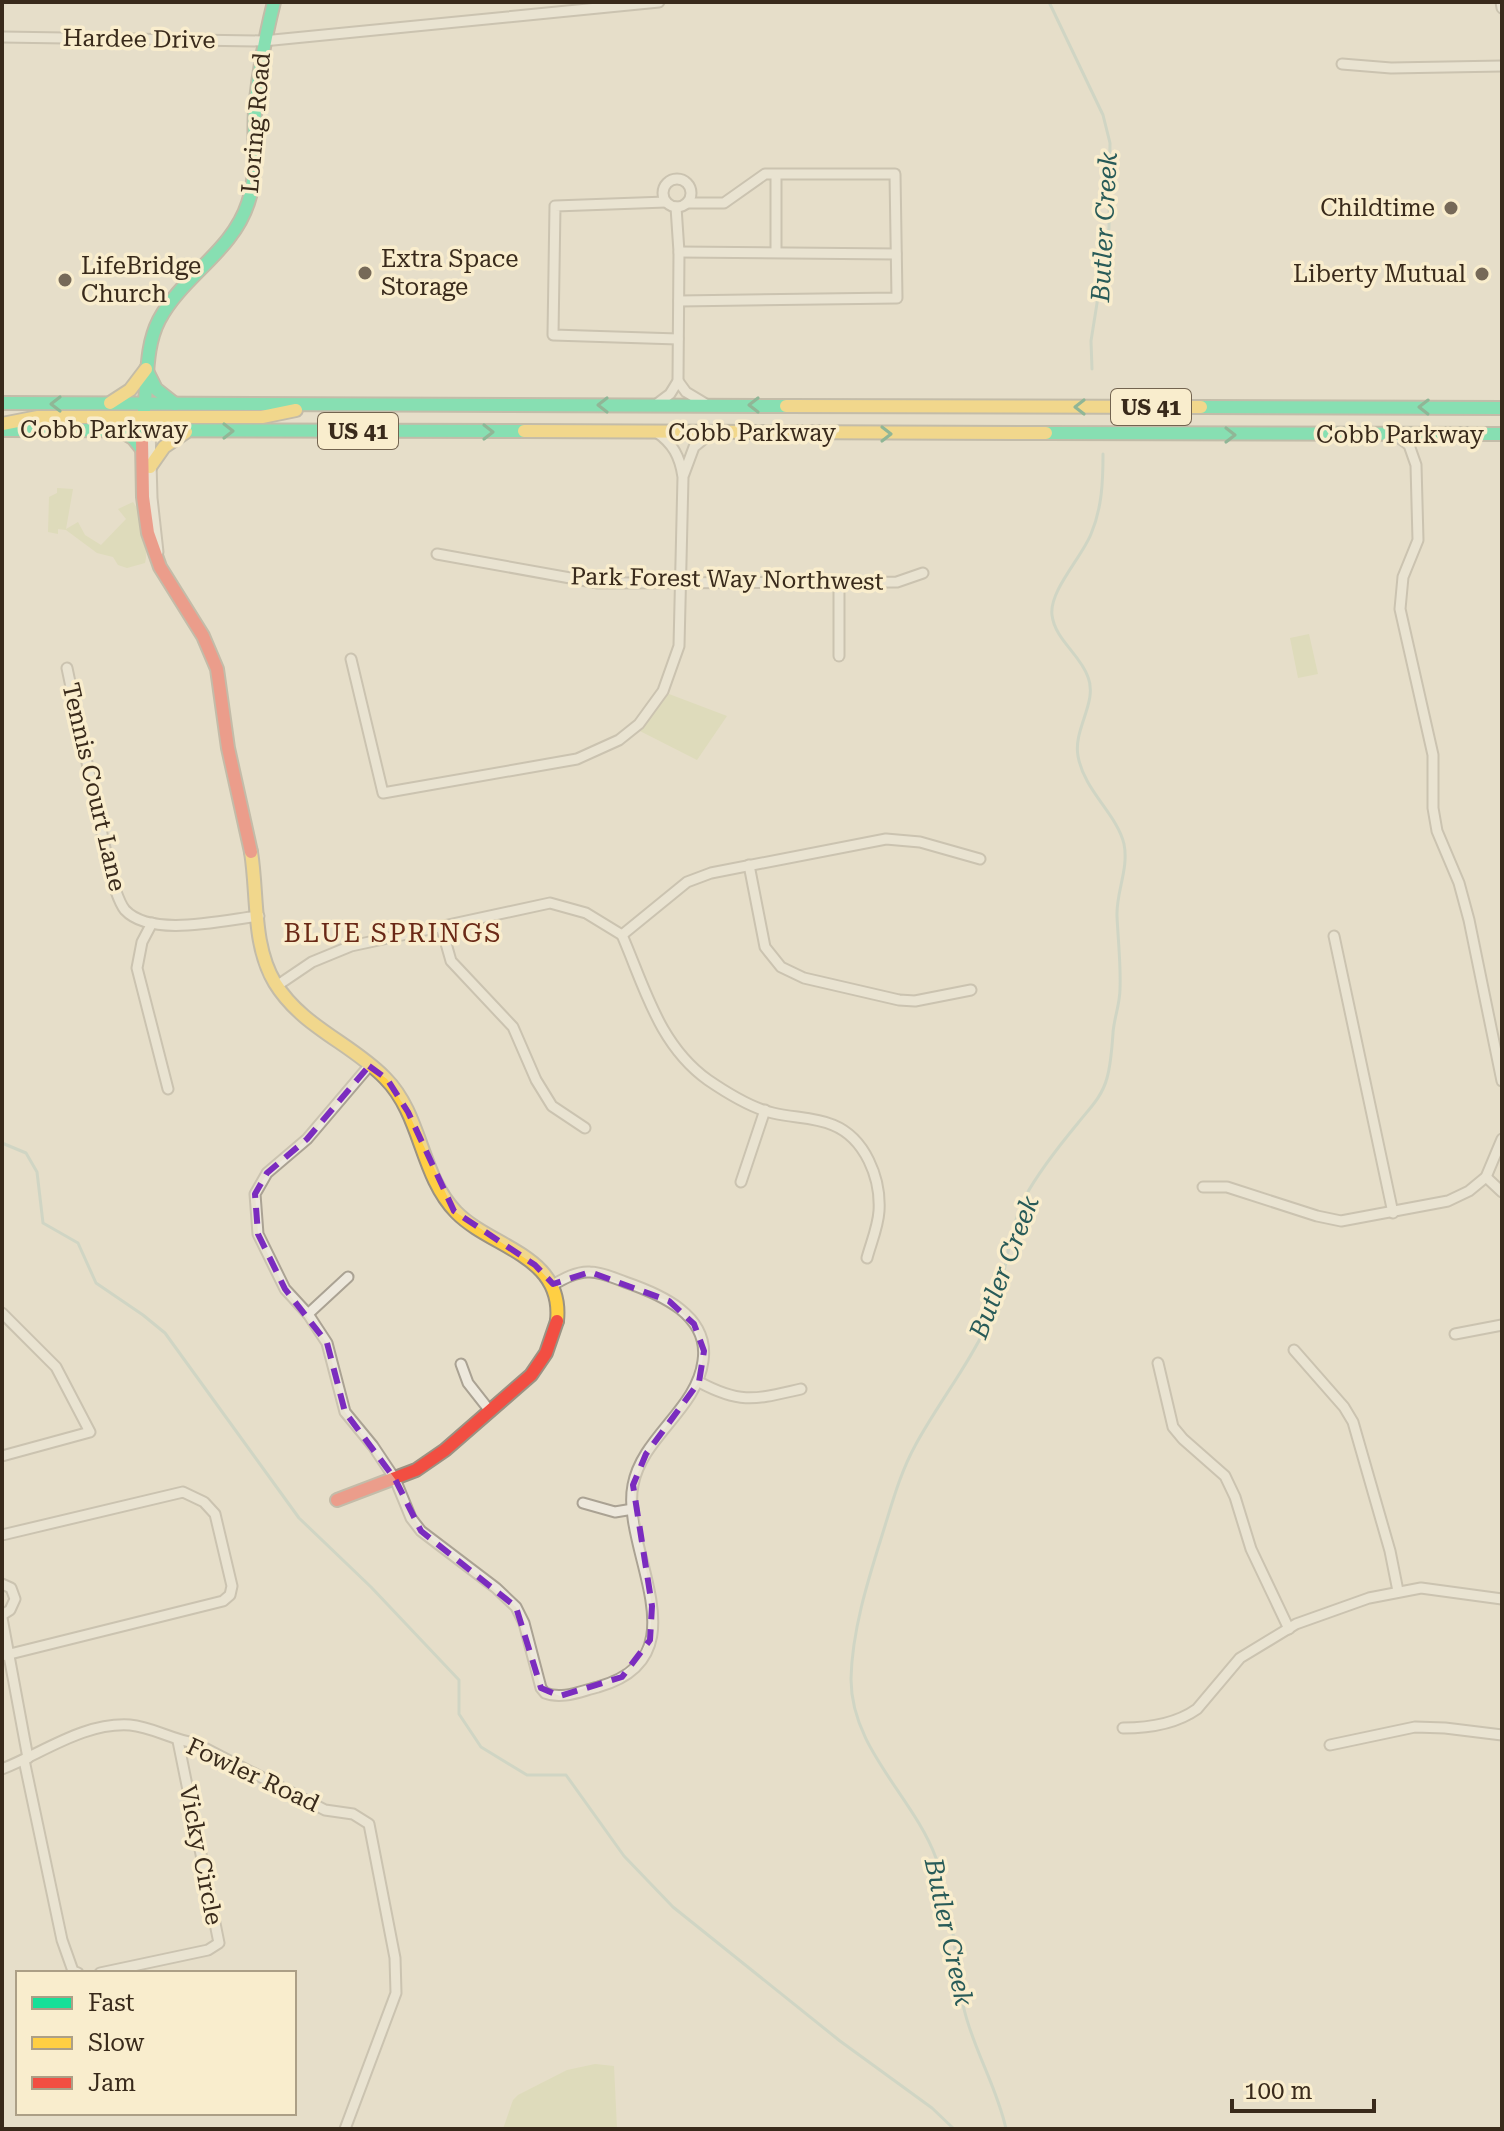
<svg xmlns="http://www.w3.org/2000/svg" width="1504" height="2131" font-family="'Roboto Serif',serif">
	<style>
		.green { fill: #d6d7aa }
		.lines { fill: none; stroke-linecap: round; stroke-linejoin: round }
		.stream { stroke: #b6cbbe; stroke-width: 3 }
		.street-casing { stroke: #aaa293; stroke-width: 13 }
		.fast-casing { stroke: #9a9283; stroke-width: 16 }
		.slow-casing { stroke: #9a9283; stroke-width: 16 }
		.jam-casing { stroke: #9a9283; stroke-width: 16 }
		.street { stroke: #ede8dc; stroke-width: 9 }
		.fast { stroke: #16e098; stroke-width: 12 }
		.slow { stroke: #ffcf43; stroke-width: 12 }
		.jam { stroke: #f24e42; stroke-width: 12 }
		.oneway { stroke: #28855a }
		.marked { fill: none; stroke: #7b2cbf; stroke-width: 6; stroke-dasharray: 16 10; stroke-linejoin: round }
		.poi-dot { fill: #766958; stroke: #f9edcd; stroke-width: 3 }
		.labels { text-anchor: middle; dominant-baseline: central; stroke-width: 7; stroke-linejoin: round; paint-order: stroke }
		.shield { fill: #f9edcd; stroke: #736450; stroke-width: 2 }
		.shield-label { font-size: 22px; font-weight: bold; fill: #392a1b }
		.street-label { font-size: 24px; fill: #392a1b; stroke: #f9edcd }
		.poi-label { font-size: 24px; fill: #392a1b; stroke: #f9edcd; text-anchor: end }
		.water-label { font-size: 26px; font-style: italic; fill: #285b58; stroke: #f9edcd }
		.neighbourhood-label { font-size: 26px; letter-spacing: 2px; fill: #6a2916; stroke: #f9edcd }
	</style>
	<rect width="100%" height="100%" fill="#e6dec9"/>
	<g class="green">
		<path d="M 57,488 L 73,489 L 66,529 L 78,522 L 85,535 L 101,545 L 126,519 L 118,509 L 133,502 C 143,515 149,547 145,563 L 127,568 L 118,565 L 113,557 L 97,553 L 66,530 L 58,529 L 58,534 L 48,532 L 49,497 L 57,493 Z"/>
		<path d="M 1309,634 L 1318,674 L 1298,678 L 1290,638 Z"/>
		<path d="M 669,694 L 727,716 L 697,760 L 634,728 Z"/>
		<path d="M 595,2064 L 614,2066 L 617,2129 L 503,2129 L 513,2100 L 518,2095 L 567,2070 Z"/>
	</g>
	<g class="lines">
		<g class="stream">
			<path d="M 1049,2 L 1103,115 L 1110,143 L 1109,228 L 1091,341 L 1092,369"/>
			<path d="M 2,1143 L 26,1153 L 37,1172 L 43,1223 L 78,1243 L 96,1283 L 143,1315 L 165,1333 L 299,1518 L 371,1587 L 459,1680 L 459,1714 L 481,1747 L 527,1775 L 566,1775 L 624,1856 L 673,1907 L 840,2041 L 932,2108 L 954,2129"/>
			<path d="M 1006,2129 C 997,2087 974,2051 964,2009 C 953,1959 955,1906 936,1858 C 913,1796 851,1749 851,1679 C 852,1629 869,1577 884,1529 C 893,1500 901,1471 916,1444 C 939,1402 970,1363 990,1319 C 1007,1280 1006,1236 1025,1197 C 1039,1171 1059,1146 1078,1123 C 1089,1109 1102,1097 1107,1078 C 1111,1064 1112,1048 1113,1033 C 1114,1018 1120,1004 1120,989 C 1121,964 1118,940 1117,916 C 1116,892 1129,869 1124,844 C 1117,814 1084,791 1078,756 C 1073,729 1098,702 1088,677 C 1080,654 1055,640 1052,615 C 1049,591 1082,557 1091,534 C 1102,508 1103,482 1103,454"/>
		</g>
		<defs>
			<g id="street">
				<path d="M 1501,2 L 1502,8"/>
				<path d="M 2,37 L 263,41 L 659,2"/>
				<path d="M 1342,64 L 1391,68 L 1502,66"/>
				<path d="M 776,176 L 776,252"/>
				<circle cx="677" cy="193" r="14"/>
				<path d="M 666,202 L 555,206 L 553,335 L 678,339"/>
				<path d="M 679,252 L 896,254"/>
				<path d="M 679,301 L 897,298 L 895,174 L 765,174 L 724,203 L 687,203"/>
				<path d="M 678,381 L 686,392 L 706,404"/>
				<path d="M 658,403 L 670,394 L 678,381 L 679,252 L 676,207"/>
				<path d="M 150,428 L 152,498 L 158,552"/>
				<path d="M 1395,435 L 1409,445 L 1416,465 L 1418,540 L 1403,577 L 1400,609 L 1433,755 L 1433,808 L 1437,831 L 1459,883 L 1469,920 L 1502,1081"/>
				<path d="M 684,474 L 694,447 L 710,434"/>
				<path d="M 437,554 L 598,583 L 897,582 L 923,573"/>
				<path d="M 839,656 L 839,583"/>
				<path d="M 351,659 L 383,793 L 577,759 L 619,740 L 639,724 L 663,691 L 679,646 L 683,477 C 680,457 673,443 656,432"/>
				<path d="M 67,668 L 112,881 C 116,890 119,903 125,910 C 151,938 224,920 259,916"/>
				<path d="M 749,865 L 765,947 L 781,967 L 804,978 L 899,1000 L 915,1001 L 971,990"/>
				<path d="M 152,923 L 142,942 L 137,968 L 168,1089"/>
				<path d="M 441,926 L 451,961 L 513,1027 L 536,1080 L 552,1106 L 585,1128"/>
				<path d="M 622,935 C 645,988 659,1045 708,1080 C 727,1093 751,1108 773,1113 C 793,1118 814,1117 833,1125 C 865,1138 881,1178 879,1211 C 878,1227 871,1243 867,1258"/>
				<path d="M 622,935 L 687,882 L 711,873 L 886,839 L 920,842 L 980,859"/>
				<path d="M 1334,936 L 1393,1213"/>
				<path d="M 278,985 L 312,962 L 351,946 L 550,903 L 586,913 L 622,935"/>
				<path d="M 369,1066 L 307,1139 L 267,1173 L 255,1194 L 258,1234 L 285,1289 L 308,1314 L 327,1343 L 345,1412 L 373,1446 L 395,1479 L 411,1518 L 421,1531 L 496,1588 L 516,1607 L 524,1623 L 541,1688 L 545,1693 C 562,1700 581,1691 598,1687 C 705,1657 620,1550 633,1485 C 642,1437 697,1409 703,1361 C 710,1315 660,1294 625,1282 C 614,1278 602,1272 590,1272 C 577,1271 563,1279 551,1286"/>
				<path d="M 1486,1177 L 1502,1192"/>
				<path d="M 741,1182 L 765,1110"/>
				<path d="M 1203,1187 L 1227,1187 L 1317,1216 L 1341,1221 L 1448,1201 L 1469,1191 L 1486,1177 L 1502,1139"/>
				<path d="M 2,1313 L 56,1367 L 90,1432 L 2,1456"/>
				<path d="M 308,1314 L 348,1277"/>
				<path d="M 1455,1334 L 1502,1325"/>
				<path d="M 1294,1350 L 1344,1407 L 1353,1422 L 1390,1551 L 1398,1591"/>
				<path d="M 1158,1363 L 1173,1427 L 1183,1439 L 1225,1476 L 1235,1497 L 1251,1549 L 1289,1629"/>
				<path d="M 461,1364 L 468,1383 L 490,1411"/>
				<path d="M 699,1382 C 742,1405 756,1399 801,1389"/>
				<path d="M 583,1503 L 615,1512 L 633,1509"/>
				<path d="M 2,1535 L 183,1492 L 204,1502 L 215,1514 L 232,1586 L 230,1595 L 223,1601 L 2,1656"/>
				<path d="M 2,1584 L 11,1588 L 15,1599 L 10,1610 L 2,1615"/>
				<path d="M 2,1618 L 28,1758"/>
				<path d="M 1123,1728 C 1149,1728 1176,1724 1197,1709 L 1240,1658 L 1296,1624 L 1369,1598 L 1421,1588 L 1502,1599"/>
				<path d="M 1330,1745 L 1415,1727 L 1445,1728 L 1502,1735"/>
				<path d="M 24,1760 L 62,1940 L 73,1971 L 78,1973"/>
				<path d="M 2,1769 C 43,1753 84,1722 130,1725 C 153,1727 172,1740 195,1743 L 325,1810 L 353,1814 L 369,1824 L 395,1958 L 396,1993 L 345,2129"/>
				<path d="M 100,1973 L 208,1950 L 219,1943 L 178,1741"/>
			</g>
			<g id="fast">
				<path d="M 146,369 L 156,389 L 175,404"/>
				<path d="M 2,403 L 786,406"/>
				<path d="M 1201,407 L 1502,408"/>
				<path d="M 144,410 C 148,380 145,347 159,320 C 183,275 232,252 248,203 C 258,174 253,141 255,111 C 258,74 265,38 274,2"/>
				<path d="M 2,430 L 524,431"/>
				<path d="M 121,431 L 133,438 L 141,448"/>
				<path d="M 1046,433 L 1502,434"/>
			</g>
			<g id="slow">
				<path d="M 110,403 L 130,390 L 146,369"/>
				<path d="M 786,406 L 1201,407"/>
				<path d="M 2,424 L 38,417 L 262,417 L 296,410"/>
				<path d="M 524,431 L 1046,433"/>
				<path d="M 150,467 L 164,447 L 186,432"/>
				<path d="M 251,852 C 258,895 252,945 275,983 C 302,1027 351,1043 385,1078 C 422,1115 420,1175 456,1212 C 491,1248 564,1255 557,1321"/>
			</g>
			<g id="jam">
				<path d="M 142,440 L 143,497 L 148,533 L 160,567 L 203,636 L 217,669 L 228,748 L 251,852"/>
				<path d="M 337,1500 L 416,1470 L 445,1450 L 531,1375 L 546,1353 L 557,1321"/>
			</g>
		</defs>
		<use href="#street" class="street-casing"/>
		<use href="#fast" class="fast-casing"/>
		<use href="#slow" class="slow-casing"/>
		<use href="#jam" class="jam-casing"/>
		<use href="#street" class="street"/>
		<use href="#fast" class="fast"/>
		<use href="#slow" class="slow"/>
		<use href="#jam" class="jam"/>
	</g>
	<defs><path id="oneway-chevron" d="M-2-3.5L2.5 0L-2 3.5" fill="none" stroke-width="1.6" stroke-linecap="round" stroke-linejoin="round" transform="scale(2)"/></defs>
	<g class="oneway">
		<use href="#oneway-chevron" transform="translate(56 404) rotate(-180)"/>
		<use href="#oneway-chevron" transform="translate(603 405) rotate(-180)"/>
		<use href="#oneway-chevron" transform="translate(754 405) rotate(-180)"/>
		<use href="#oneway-chevron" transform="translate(1080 407) rotate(-180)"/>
		<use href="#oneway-chevron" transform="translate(1424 407) rotate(-179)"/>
		<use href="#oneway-chevron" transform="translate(228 431)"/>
		<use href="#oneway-chevron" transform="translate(488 432)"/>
		<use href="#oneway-chevron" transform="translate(886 434)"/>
		<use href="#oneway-chevron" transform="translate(1230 435)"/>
	</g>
	<path d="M0 0H1504V2131H0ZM 369,1066 L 387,1079 L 408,1112 L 454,1211 L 535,1265 L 553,1284 L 590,1272 L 669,1301 L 694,1324 L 704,1351 L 699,1382 L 646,1454 L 633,1485 L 652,1606 L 650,1640 L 622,1677 L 560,1696 L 541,1688 L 516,1607 L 421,1531 L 395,1479 L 345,1412 L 327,1343 L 285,1289 L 258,1234 L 255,1194 L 267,1173 L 307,1139 Z" fill="#e6dec9" fill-opacity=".55" fill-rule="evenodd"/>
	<path class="marked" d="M 369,1066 L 387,1079 L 408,1112 L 454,1211 L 535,1265 L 553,1284 L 590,1272 L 669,1301 L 694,1324 L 704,1351 L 699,1382 L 646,1454 L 633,1485 L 652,1606 L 650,1640 L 622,1677 L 560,1696 L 541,1688 L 516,1607 L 421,1531 L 395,1479 L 345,1412 L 327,1343 L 285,1289 L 258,1234 L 255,1194 L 267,1173 L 307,1139 Z"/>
	<g class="poi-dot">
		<circle cx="1451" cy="208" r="8"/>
		<circle cx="365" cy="273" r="8"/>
		<circle cx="1482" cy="274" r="8"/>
		<circle cx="65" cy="280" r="8"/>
	</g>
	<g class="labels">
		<g class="shield">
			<rect x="1111" y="389" width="80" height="36" rx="6"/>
			<rect x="318" y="413" width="80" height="36" rx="6"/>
		</g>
		<g class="shield-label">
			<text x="1151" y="407">US 41</text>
			<text x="358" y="431">US 41</text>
		</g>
		<g class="street-label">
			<text transform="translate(139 39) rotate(1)">Hardee Drive</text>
			<text transform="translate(256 123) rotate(-85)">Loring Road</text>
			<text x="104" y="430">Cobb Parkway</text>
			<text x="752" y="433">Cobb Parkway</text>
			<text x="1400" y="435">Cobb Parkway</text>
			<text transform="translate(727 579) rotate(1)">Park Forest Way Northwest</text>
			<text transform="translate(94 787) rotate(77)">Tennis Court Lane</text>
			<text transform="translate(253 1775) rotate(25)">Fowler Road</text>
			<text transform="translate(201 1855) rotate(79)">Vicky Circle</text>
		</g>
		<g class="poi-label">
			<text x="1435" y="208">Childtime</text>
			<text x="381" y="259" text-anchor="start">Extra Space<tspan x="381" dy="28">Storage</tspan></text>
			<text x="81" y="266" text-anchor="start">LifeBridge<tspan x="81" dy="28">Church</tspan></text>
			<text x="1466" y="274">Liberty Mutual</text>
		</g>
		<g class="water-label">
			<text transform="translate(1104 227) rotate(-87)">Butler Creek</text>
			<text transform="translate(1004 1267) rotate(-69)">Butler Creek</text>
			<text transform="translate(949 1932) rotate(78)">Butler Creek</text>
		</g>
		<g class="neighbourhood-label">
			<text x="393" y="933">BLUE SPRINGS</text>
		</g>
	</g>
	<rect width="1504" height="2131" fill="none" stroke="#392a1b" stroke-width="8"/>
	<rect x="16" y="1971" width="280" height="144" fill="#f9edcd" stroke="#ac9f86" stroke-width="2"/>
	<rect x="32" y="1997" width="40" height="12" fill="#16e098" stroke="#ac9f86" stroke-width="2"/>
	<text x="88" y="2011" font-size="24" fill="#392a1b">Fast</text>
	<rect x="32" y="2037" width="40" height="12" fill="#ffcf43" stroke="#ac9f86" stroke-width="2"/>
	<text x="88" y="2051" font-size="24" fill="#392a1b">Slow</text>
	<rect x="32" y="2077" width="40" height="12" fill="#f24e42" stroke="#ac9f86" stroke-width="2"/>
	<text x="88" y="2091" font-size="24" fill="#392a1b">Jam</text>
	<path d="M1232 2099v12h142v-12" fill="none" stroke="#392a1b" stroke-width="4"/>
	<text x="1244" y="2099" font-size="24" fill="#392a1b" stroke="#f9edcd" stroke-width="6" paint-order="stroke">100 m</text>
</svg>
